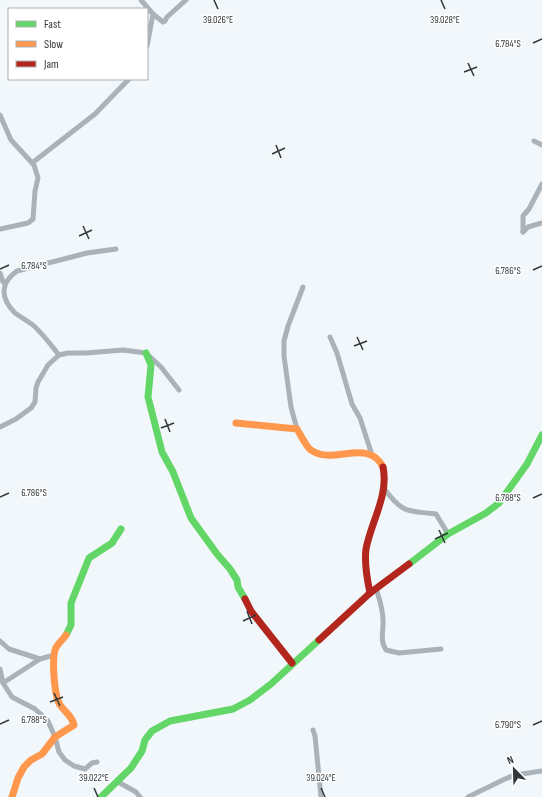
<svg xmlns="http://www.w3.org/2000/svg" width="542" height="797" font-family="'Sofia Sans Condensed',sans-serif">
	<style>
		.lines { fill: none; stroke-linecap: round; stroke-linejoin: round }
		.street { stroke: #a9b3b9; stroke-width: 5 }
		.fast { stroke: #63d668; stroke-width: 7 }
		.slow { stroke: #ff974d; stroke-width: 7 }
		.jam { stroke: #b3261e; stroke-width: 7 }
		.ticks { fill: none; stroke: #32373a; stroke-width: 1.5 }
		.ticks-label { font-size: 10px; text-anchor: middle; fill: #32373a; stroke: #fff; stroke-width: 3; stroke-linejoin: round; paint-order: stroke }
	</style>
	<rect width="100%" height="100%" fill="#f1f7fa"/>
	<g class="lines">
		<g class="street">
			<path d="M 141,0 L 153,14 L 147,46"/>
			<path d="M 153,14 L 163,22 L 165,21 L 167,17 L 186,0"/>
			<path d="M 0,115 L 11,140 L 34,165 L 38,178 L 35,191 L 33,219 L 28,223 L 0,229"/>
			<path d="M 534,141 L 542,145"/>
			<path d="M 32,163 L 95,114 L 129,79"/>
			<path d="M 523,232 L 523,216 L 529,209 L 542,184"/>
			<path d="M 523,232 L 528,227 L 542,223"/>
			<path d="M 0,273 L 3,282"/>
			<path d="M 330,337 L 337,353 L 352,404 L 360,418 L 372,455"/>
			<path d="M 59,355 C 51,345 43,334 33,325 C 27,321 21,317 15,313 C 0,298 0,283 17,271 L 87,253 L 116,249"/>
			<path d="M 0,427 L 16,419 L 31,408 L 35,402 L 36,388 L 38,382 L 48,365 L 59,355 L 68,353 L 86,353 L 123,350 L 146,353 L 161,367 L 179,390"/>
			<path d="M 297,429 L 291,407 L 284,356 L 284,341 L 288,326 L 303,287"/>
			<path d="M 383,487 C 401,512 405,511 436,514 L 448,534"/>
			<path d="M 376,588 C 379,598 383,609 383,620 C 384,632 379,639 386,650 L 399,653 L 441,649"/>
			<path d="M 0,641 L 9,649 L 40,659"/>
			<path d="M 0,669 L 3,683 L 12,697 L 35,709 L 48,721 L 55,737 L 59,752 L 65,760 L 74,766 L 85,769 L 92,763 L 97,762"/>
			<path d="M 3,683 L 40,659 L 54,655"/>
			<path d="M 313,730 L 315,736 L 321,797"/>
			<path d="M 118,782 L 136,792 L 140,797"/>
			<path d="M 468,797 L 505,779 L 515,775 L 542,771"/>
		</g>
		<g class="fast">
			<path d="M 146,353 L 151,365 L 148,397 L 162,452 L 173,472 L 191,518 L 217,554 L 230,569 L 237,580 L 238,587 L 245,599"/>
			<path d="M 409,564 L 448,534 L 486,513 L 499,503 L 527,464 L 542,435"/>
			<path d="M 66,635 L 71,625 L 71,603 L 89,558 L 112,543 L 121,529"/>
			<path d="M 101,797 L 131,768 L 142,751 L 145,740 L 152,731 L 170,721 L 233,709 L 250,700 L 271,684 L 319,640"/>
		</g>
		<g class="slow">
			<path d="M 236,423 L 297,429 C 300,434 307,448 311,450 C 332,466 368,437 383,467"/>
			<path d="M 12,797 L 18,778 L 24,767 L 31,760 L 42,754 L 55,737 L 74,725 C 72,716 65,712 60,705 C 54,696 52,660 55,650 C 57,644 63,640 66,635"/>
		</g>
		<g class="jam">
			<path d="M 370,593 C 367,579 364,564 366,549 C 371,522 389,495 383,467"/>
			<path d="M 245,599 L 251,611 L 292,663"/>
			<path d="M 319,640 L 370,593 L 409,564"/>
		</g>
	</g>
	<path class="ticks" d="M 214,0 L 218,9M 441,0 L 445,9M 533,43 L 542,39M 468,63 L 474,76M 464,72 L 477,67M 276,145 L 281,158M 272,154 L 285,148M 83,226 L 89,239M 79,236 L 92,230M 0,269 L 9,265M 533,270 L 542,266M 357,337 L 363,350M 354,346 L 367,341M 165,419 L 170,432M 161,428 L 174,423M 0,497 L 9,493M 533,498 L 542,494M 439,530 L 445,543M 435,539 L 448,533M 247,611 L 252,624M 243,621 L 256,615M 54,693 L 60,706M 50,702 L 63,697M 0,724 L 9,720M 533,725 L 542,721M 94,788 L 98,797M 321,788 L 325,797"/>
	<g class="ticks-label">
		<text x="218" y="23">39.026°E</text>
		<text x="445" y="23">39.028°E</text>
		<text x="508" y="47">6.784°S</text>
		<text x="34" y="269">6.784°S</text>
		<text x="508" y="274">6.786°S</text>
		<text x="34" y="496">6.786°S</text>
		<text x="508" y="501">6.788°S</text>
		<text x="34" y="723">6.788°S</text>
		<text x="508" y="728">6.790°S</text>
		<text x="94" y="781">39.022°E</text>
		<text x="321" y="781">39.024°E</text>
	</g>
	<rect x="8" y="8" width="140" height="72" fill="#ffffff" stroke="#adafb0"/>
	<rect x="16" y="21" width="20" height="6" fill="#63d668" stroke="#adafb0"/>
	<text x="44" y="28" font-size="12" fill="#32373a">Fast</text>
	<rect x="16" y="41" width="20" height="6" fill="#ff974d" stroke="#adafb0"/>
	<text x="44" y="48" font-size="12" fill="#32373a">Slow</text>
	<rect x="16" y="61" width="20" height="6" fill="#b3261e" stroke="#adafb0"/>
	<text x="44" y="68" font-size="12" fill="#32373a">Jam</text>
	<g transform="translate(514 769) rotate(337)" stroke="#ffffff" stroke-width="3" paint-order="stroke">
	<path d="M0-3L7 15L0 10L-7 15Z" fill="#32373a"/>
	<text y="-6" font-size="11" font-weight="bold" text-anchor="middle" fill="#32373a">N</text>
	</g>
</svg>
